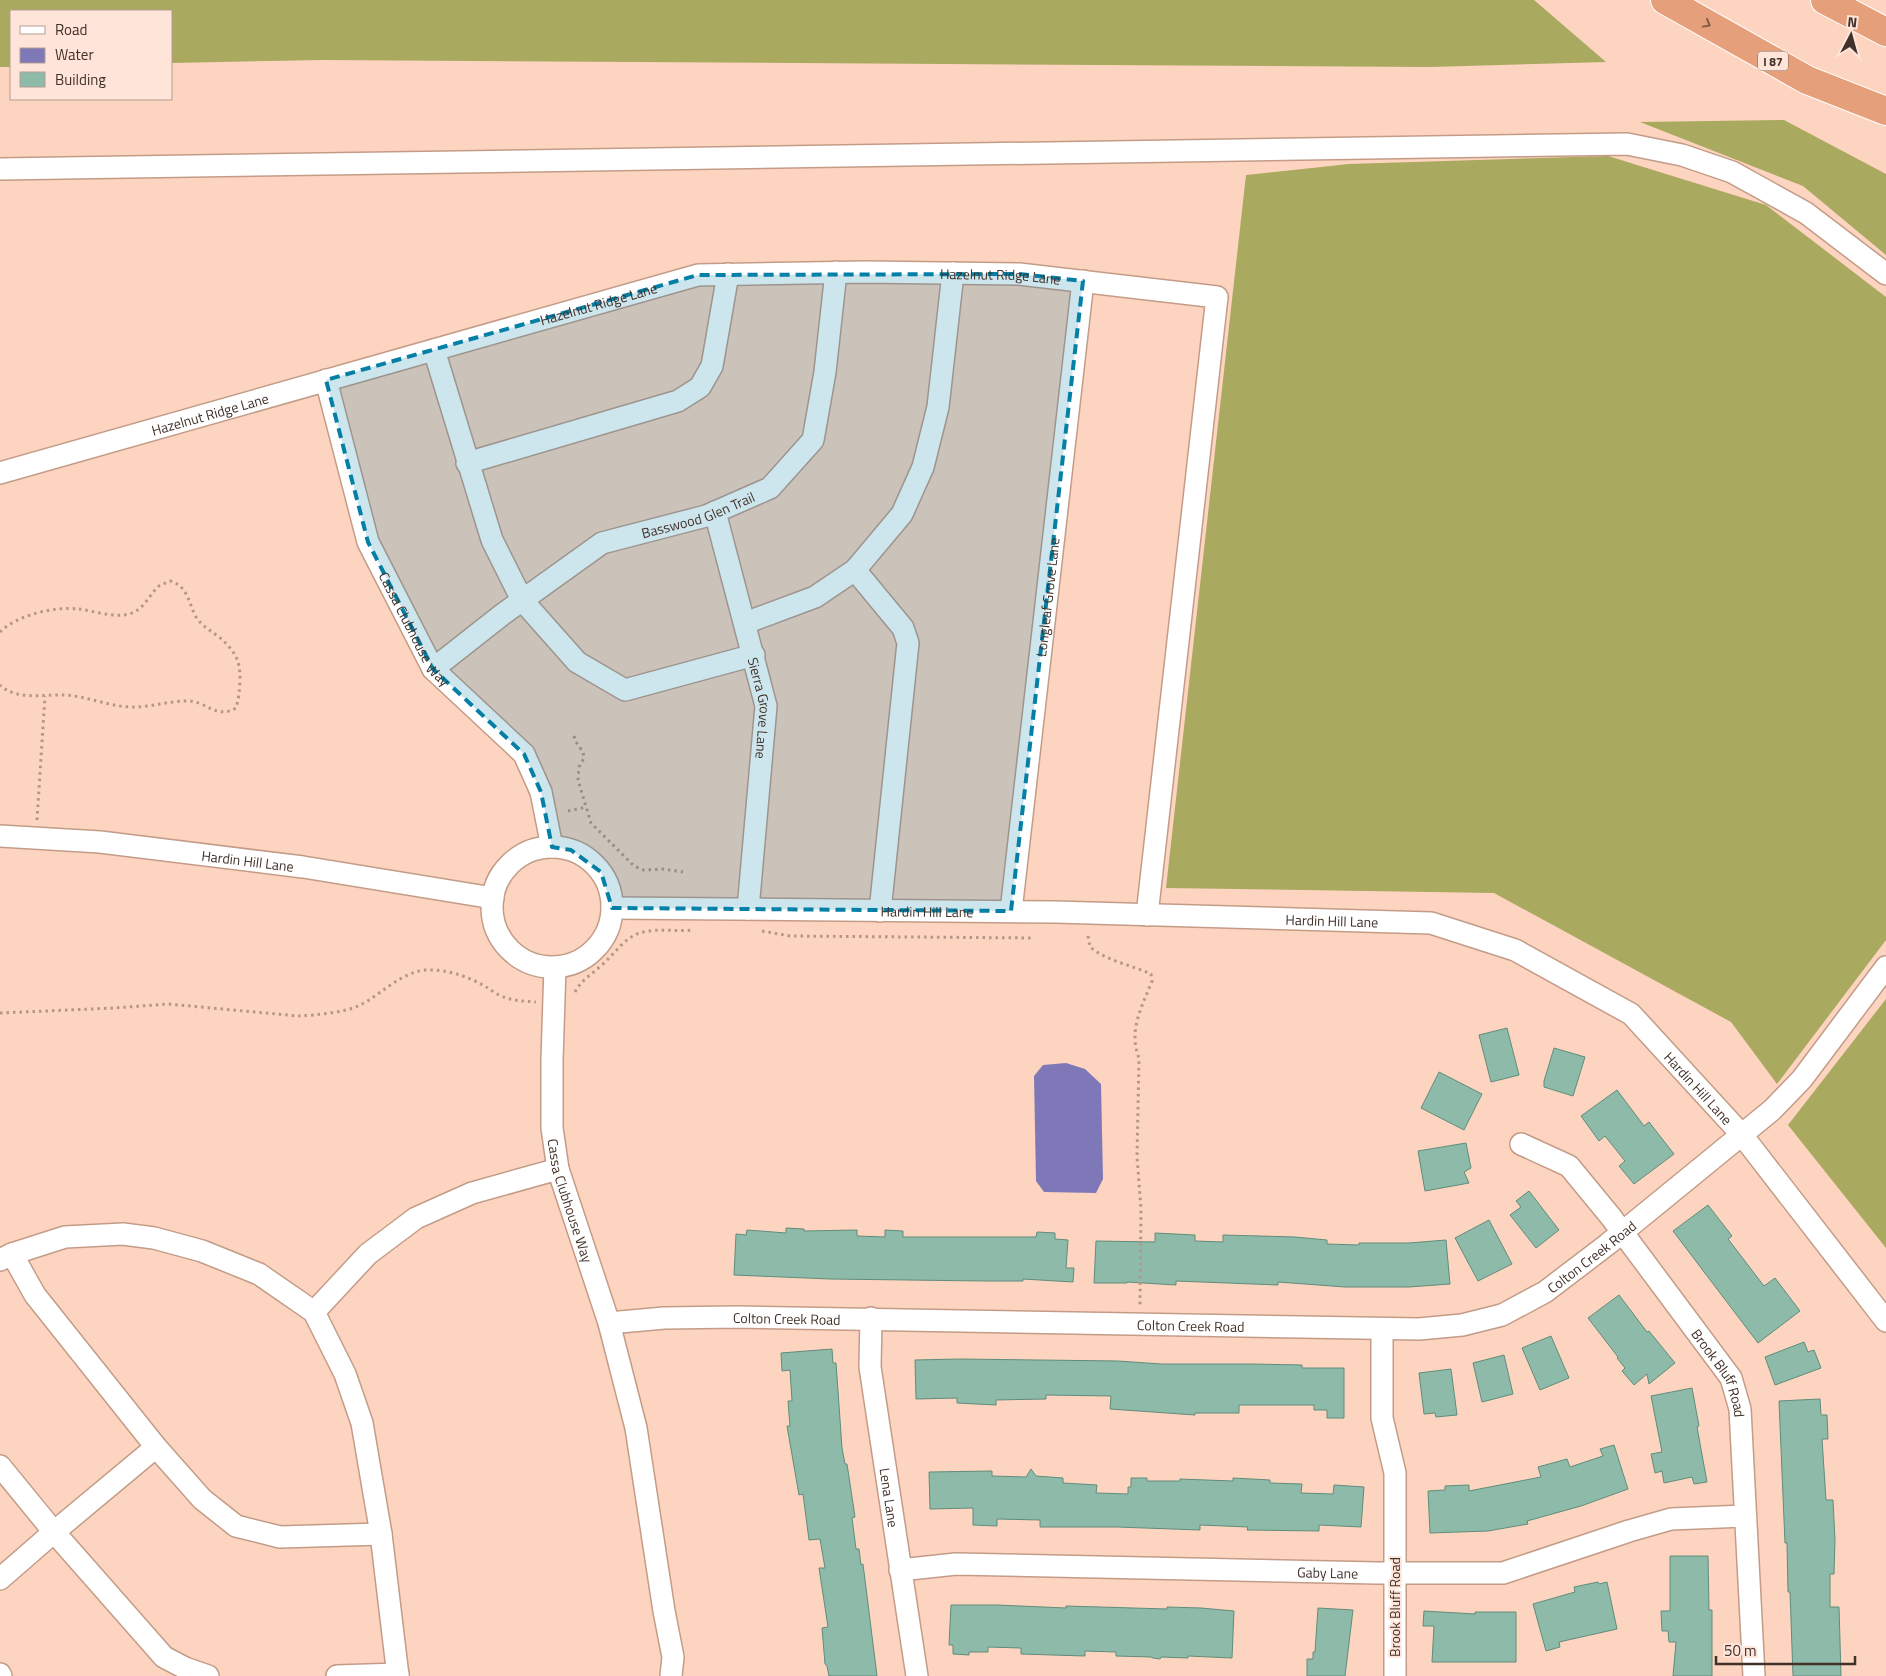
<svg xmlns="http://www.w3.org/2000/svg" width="1886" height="1676" font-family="'Titillium Web',sans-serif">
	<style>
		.forest { fill: #a9a95f }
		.water { fill: #7f78b8 }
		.building { fill: #8ebba9; stroke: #608c7b }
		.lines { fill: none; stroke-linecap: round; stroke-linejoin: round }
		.minor-casing { stroke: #c39c88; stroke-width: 24 }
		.highway-casing { stroke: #fff; stroke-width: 30 }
		.path { stroke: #b59686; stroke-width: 3; stroke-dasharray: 2.5 4; stroke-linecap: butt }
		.minor { stroke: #fff; stroke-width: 21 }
		.highway { stroke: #e59f7b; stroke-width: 28 }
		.oneway { stroke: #835d4a }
		.marked { fill: #047fa5; fill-opacity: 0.2; stroke: #047fa5; stroke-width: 4; stroke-dasharray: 10 6; stroke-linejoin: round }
		.labels { text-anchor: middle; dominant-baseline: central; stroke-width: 4; stroke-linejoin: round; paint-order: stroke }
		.shield { fill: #ffe5d9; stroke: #7a675e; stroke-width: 1 }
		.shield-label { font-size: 12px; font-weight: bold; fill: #413129 }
		.street-label { font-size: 14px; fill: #413129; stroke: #ffe5d9 }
	</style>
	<rect width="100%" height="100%" fill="#fdd4bf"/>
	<g class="forest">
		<path d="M 0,0 L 1534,0 L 1606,62 L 1430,67 L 323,60 L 171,63 L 171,11 L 11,11 L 11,67 L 0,67 Z"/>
		<path d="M 1784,120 L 1886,174 L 1886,255 L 1803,186 L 1640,122 Z"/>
		<path d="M 1608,156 L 1766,205 L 1886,297 L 1886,940 L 1777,1084 L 1731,1022 L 1494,893 L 1166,888 L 1246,175 L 1349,164 Z"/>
		<path d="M 1886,999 L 1886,1248 L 1788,1125 Z"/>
	</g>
	<path class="water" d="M 1066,1063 L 1085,1069 L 1101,1084 L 1103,1179 L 1096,1193 L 1044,1192 L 1036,1181 L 1034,1076 L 1043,1065 Z"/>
	<g class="building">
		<path d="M 1507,1028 L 1519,1075 L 1491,1082 L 1479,1035 Z"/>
		<path d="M 1554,1048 L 1585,1057 L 1573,1096 L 1544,1087 L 1544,1081 Z"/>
		<path d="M 1439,1072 L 1482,1094 L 1464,1130 L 1421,1108 Z"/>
		<path d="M 1617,1090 L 1644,1126 L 1649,1122 L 1674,1154 L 1634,1184 L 1619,1166 L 1625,1161 L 1605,1136 L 1599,1141 L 1581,1116 Z"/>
		<path d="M 1466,1143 L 1471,1168 L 1464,1172 L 1469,1183 L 1425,1191 L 1418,1151 Z"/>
		<path d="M 1529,1191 L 1559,1230 L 1536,1248 L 1510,1215 L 1521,1207 L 1516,1201 Z"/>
		<path d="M 1708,1205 L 1732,1236 L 1728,1239 L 1764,1286 L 1775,1278 L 1800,1311 L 1758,1343 L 1673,1231 Z"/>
		<path d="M 1489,1220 L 1512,1264 L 1478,1281 L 1455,1238 Z"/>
		<path d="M 786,1228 L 804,1229 L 804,1231 L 857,1230 L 857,1236 L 885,1237 L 885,1230 L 903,1231 L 903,1237 L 1036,1237 L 1037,1232 L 1055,1233 L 1055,1239 L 1068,1240 L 1066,1268 L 1074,1268 L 1073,1282 L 1023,1279 L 1023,1281 L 985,1281 L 830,1279 L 734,1275 L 736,1234 L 746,1235 L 747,1230 L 786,1233 Z"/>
		<path d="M 1155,1233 L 1195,1235 L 1195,1241 L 1223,1242 L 1223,1235 L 1295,1237 L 1327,1240 L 1327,1244 L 1359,1245 L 1359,1243 L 1409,1243 L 1446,1240 L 1450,1284 L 1409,1287 L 1345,1287 L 1278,1282 L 1278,1285 L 1176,1281 L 1176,1285 L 1127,1282 L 1127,1283 L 1094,1283 L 1096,1241 L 1155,1242 Z"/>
		<path d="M 1619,1295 L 1647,1332 L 1649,1331 L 1675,1363 L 1649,1384 L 1647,1374 L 1634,1385 L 1622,1371 L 1625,1368 L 1617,1358 L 1618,1357 L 1588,1318 Z"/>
		<path d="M 1551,1336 L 1569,1378 L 1540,1390 L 1522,1348 Z"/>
		<path d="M 1804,1342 L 1808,1352 L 1814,1350 L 1821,1368 L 1775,1385 L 1765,1357 Z"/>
		<path d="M 832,1349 L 833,1363 L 836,1363 L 842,1448 L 845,1464 L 847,1464 L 852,1497 L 855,1517 L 852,1518 L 856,1549 L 859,1549 L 861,1565 L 863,1564 L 877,1676 L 829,1676 L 827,1666 L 825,1664 L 822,1628 L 828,1627 L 819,1568 L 825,1568 L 820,1539 L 809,1540 L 803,1494 L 799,1495 L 787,1426 L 790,1426 L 788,1401 L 792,1401 L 790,1370 L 782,1371 L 781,1353 Z"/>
		<path d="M 1504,1355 L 1513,1394 L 1482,1402 L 1473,1363 Z"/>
		<path d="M 959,1359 L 1118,1361 L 1161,1364 L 1252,1364 L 1302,1365 L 1302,1368 L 1344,1368 L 1344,1418 L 1327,1418 L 1327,1410 L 1314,1410 L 1314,1405 L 1239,1405 L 1239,1413 L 1195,1413 L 1195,1415 L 1110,1409 L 1111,1396 L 1046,1395 L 1046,1399 L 996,1400 L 996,1405 L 957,1403 L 957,1398 L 916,1399 L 915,1360 Z"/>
		<path d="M 1451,1369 L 1457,1415 L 1436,1417 L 1435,1413 L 1424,1414 L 1419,1373 Z"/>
		<path d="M 1692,1388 L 1699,1426 L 1697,1427 L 1707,1482 L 1694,1484 L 1692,1477 L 1664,1483 L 1662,1471 L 1655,1473 L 1651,1454 L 1662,1452 L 1651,1396 Z"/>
		<path d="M 1820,1399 L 1821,1415 L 1827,1415 L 1828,1439 L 1822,1439 L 1826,1500 L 1833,1500 L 1835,1540 L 1834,1574 L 1830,1574 L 1830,1607 L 1839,1607 L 1841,1676 L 1793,1676 L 1790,1592 L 1788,1592 L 1787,1543 L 1785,1543 L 1779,1401 Z"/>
		<path d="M 1614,1445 L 1628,1489 L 1581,1506 L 1527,1521 L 1528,1524 L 1488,1531 L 1430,1533 L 1428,1491 L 1445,1490 L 1445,1486 L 1469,1485 L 1469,1491 L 1541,1477 L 1538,1467 L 1567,1459 L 1570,1467 L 1603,1456 L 1600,1449 Z"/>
		<path d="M 1031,1469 L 1036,1476 L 1063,1478 L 1063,1483 L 1097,1485 L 1096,1493 L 1128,1494 L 1128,1487 L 1131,1487 L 1131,1478 L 1147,1478 L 1147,1481 L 1180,1481 L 1180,1479 L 1233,1481 L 1233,1478 L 1270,1480 L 1270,1483 L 1302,1484 L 1301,1493 L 1333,1494 L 1334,1485 L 1364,1487 L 1361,1527 L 1319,1525 L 1319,1531 L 1247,1530 L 1248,1527 L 1200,1525 L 1200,1530 L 1117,1527 L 1040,1527 L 1040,1520 L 997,1519 L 997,1526 L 973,1525 L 973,1508 L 930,1509 L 929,1472 L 992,1471 L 992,1476 L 1026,1477 Z"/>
		<path d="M 1670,1556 L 1708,1556 L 1709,1610 L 1712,1610 L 1712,1676 L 1673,1676 L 1676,1642 L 1669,1642 L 1668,1631 L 1662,1631 L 1661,1611 L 1670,1611 Z"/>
		<path d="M 1598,1582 L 1599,1584 L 1607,1582 L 1617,1629 L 1559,1642 L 1560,1647 L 1546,1651 L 1533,1604 L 1575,1592 L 1574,1587 Z"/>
		<path d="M 951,1605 L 997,1605 L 1066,1608 L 1066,1606 L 1167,1609 L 1167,1607 L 1201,1608 L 1234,1611 L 1232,1658 L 1188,1656 L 1188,1658 L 1161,1657 L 1160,1659 L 1153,1658 L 1151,1657 L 1116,1656 L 1116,1652 L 1085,1651 L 1085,1656 L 1021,1654 L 1021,1648 L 988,1647 L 988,1652 L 969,1652 L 969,1655 L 953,1654 L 953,1645 L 949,1645 Z"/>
		<path d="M 1318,1608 L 1353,1610 L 1345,1676 L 1307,1676 L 1307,1659 L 1313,1659 L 1313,1652 L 1315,1652 Z"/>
		<path d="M 1424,1611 L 1475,1614 L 1475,1612 L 1516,1612 L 1516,1662 L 1432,1662 L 1434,1626 L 1423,1626 Z"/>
	</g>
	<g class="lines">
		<defs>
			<g id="minor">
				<path d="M 0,169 L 1627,144 L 1682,155 L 1732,172 L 1806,213 L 1886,274"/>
				<path d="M 434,350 L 492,540 L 522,600 L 577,662 L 625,690 L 754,655"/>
				<path id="s1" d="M 326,380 L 368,542 L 433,669 L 524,754 L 541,792 L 552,847"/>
				<path d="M 467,463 L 678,401 L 700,387 L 712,366 L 728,274"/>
				<path id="s2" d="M 0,473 L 698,275 L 865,272 L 1019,274 L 1217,297 L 1147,915"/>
				<path id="s3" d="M 715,512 L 766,706 L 748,909"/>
				<path d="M 855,570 L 903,628 L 908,643 L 880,911"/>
				<path d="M 745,623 L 815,597 L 855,570 L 902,514 L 923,467 L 938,407 L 953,273"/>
				<path id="s4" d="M 433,669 L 503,614 L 602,543 L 706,516 L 770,488 L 813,440 L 825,372 L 836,272"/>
				<path id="s5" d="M 0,836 L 100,842 L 303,867 L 493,898"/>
				<circle cx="552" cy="907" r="60"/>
				<path id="s6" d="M 612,908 L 1055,912 L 1431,923 L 1515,950 L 1631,1014 L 1742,1135 L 1886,1321"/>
				<path id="s7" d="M 1011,911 L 1083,281"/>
				<path id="s8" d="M 555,967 L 552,1060 L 552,1128 L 558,1169 L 609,1323 L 636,1428 L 664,1611 L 673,1657 L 671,1676"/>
				<path id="s9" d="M 1521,1144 L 1569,1166 L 1611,1217 L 1731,1378 L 1740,1409 L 1754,1676"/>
				<path d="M 12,1254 L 35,1295 L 156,1447 L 202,1499 L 236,1526 L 280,1537 L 381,1534"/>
				<path d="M 0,1260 L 12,1254 L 65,1237 L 123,1234 L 154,1238 L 202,1251 L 259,1274 L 314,1312 L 345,1374 L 362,1423 L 381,1534 L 398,1676"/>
				<path d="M 314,1312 L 368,1254 L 416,1218 L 472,1193 L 558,1169"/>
				<path id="s10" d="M 871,1318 L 870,1367 L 917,1676"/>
				<path id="s11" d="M 609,1323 L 664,1318 L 737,1317 L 1419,1329 L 1462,1325 L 1502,1315 L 1545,1292 L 1608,1244 L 1772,1110 L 1802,1079 L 1886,967"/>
				<path d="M 1382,1329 L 1382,1418 L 1395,1473 L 1395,1676"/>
				<path d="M 0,1466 L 54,1532 L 164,1657 L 185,1668 L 208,1676"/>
				<path id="s12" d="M 900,1570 L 956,1564 L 1377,1573 L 1503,1573 L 1629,1531 L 1671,1519 L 1745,1516"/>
				<path d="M 0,1579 L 54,1532 L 156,1447"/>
				<path d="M 0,1674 L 1,1676"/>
				<path d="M 337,1676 L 398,1674"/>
			</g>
			<g id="highway">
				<path d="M 1665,0 L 1807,80 L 1886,111"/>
				<path d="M 1825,0 L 1886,32"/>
			</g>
		</defs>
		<use href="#minor" class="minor-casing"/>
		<use href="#highway" class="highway-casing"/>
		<g class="path">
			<path d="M 0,632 C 17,615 55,606 79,609 C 94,611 114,618 129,614 C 144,610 148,596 159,586 C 162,584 166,583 170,581 C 188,586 188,602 196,617 C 202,626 211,631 219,637 C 225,642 231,648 235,655 C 243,668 240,694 236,708 C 216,720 206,700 186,701 C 169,701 151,707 133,707 C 113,707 94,699 74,696 C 50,692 19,703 0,685"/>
			<path d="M 574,736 L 576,742 L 583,752 L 584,758 L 579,767 L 578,780 L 591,823 L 634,866 L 644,870 L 663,869 L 683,872"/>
			<path d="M 568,811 L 586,807"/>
			<path d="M 37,820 L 45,696"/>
			<path d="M 762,931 L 790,936 L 1033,938"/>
			<path d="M 1088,936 L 1090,947 C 1107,961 1131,965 1151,974 L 1152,981 C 1142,1007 1128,1030 1139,1058 L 1137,1157 L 1141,1209 L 1140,1307"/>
			<path d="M 575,992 C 582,979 594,973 605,962 C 617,951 626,936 643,932 C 660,928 678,932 694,930"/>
			<path d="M 0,1013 L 114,1008 L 168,1004 L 298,1016 C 316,1015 342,1013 358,1006 C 380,996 399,973 425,970 C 446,969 468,976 486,987 C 490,989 494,993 499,995 C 511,1001 523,1001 536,1002"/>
		</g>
		<use href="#minor" class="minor"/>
		<use href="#highway" class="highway"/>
	</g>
	<defs><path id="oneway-chevron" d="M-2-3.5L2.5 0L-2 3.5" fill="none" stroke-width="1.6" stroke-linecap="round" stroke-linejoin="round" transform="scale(1.25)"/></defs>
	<use class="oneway" href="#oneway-chevron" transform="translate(1707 24) rotate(29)"/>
	<path class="marked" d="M 1019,274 L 1083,281 L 1011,911 L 612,908 L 601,872 L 571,850 L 552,847 L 541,792 L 524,754 L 433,669 L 368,542 L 326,380 L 698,275 Z"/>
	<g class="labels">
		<rect class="shield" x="1758" y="51.5" width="30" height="19" rx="4"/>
		<g class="shield-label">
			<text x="1773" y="61">I 87</text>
		</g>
		<g class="street-label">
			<text stroke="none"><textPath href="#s2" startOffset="1028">Hazelnut Ridge Lane</textPath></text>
			<text stroke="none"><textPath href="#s2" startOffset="622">Hazelnut Ridge Lane</textPath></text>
			<text stroke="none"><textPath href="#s2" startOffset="218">Hazelnut Ridge Lane</textPath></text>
			<text stroke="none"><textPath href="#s4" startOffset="311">Basswood Glen Trail</textPath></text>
			<text stroke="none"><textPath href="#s7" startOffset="316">Longleaf Grove Lane</textPath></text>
			<text stroke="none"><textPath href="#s1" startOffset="266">Cassa Clubhouse Way</textPath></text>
			<text stroke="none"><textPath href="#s3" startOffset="202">Sierra Grove Lane</textPath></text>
			<text stroke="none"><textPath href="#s5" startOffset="249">Hardin Hill Lane</textPath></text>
			<text stroke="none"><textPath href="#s6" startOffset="315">Hardin Hill Lane</textPath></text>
			<text stroke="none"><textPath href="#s6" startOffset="720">Hardin Hill Lane</textPath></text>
			<text stroke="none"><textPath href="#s6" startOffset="1140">Hardin Hill Lane</textPath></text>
			<text stroke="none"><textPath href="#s8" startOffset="236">Cassa Clubhouse Way</textPath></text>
			<text stroke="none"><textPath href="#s11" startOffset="1002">Colton Creek Road</textPath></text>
			<text stroke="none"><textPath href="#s11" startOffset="178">Colton Creek Road</textPath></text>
			<text stroke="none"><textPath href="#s11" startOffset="582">Colton Creek Road</textPath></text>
			<text stroke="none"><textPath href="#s9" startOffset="310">Brook Bluff Road</textPath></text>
			<text stroke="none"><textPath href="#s10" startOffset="181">Lena Lane</textPath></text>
			<text stroke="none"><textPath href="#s12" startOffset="428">Gaby Lane</textPath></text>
			<text transform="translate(1394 1607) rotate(-90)">Brook Bluff Road</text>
		</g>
	</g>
	<rect x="10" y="10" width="162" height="90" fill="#ffe5d9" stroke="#b39d93"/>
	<rect x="20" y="26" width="25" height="8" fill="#ffffff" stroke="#b39d93"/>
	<text x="55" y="35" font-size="15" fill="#413129">Road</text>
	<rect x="20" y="48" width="25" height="15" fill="#7f78b8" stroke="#b39d93"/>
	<text x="55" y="60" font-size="15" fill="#413129">Water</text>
	<rect x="20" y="72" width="25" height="15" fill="#8ebba9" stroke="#b39d93"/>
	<text x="55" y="85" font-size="15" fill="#413129">Building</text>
	<g transform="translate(1851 35) rotate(6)" stroke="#ffe5d9" stroke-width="4" paint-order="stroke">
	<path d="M0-4L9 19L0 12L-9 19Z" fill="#413129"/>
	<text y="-8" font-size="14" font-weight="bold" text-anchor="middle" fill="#413129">N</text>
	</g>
	<path d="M1716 1656v8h139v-8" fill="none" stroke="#413129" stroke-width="2.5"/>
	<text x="1724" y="1656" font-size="15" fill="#413129" stroke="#ffe5d9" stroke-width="4" paint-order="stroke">50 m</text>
</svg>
